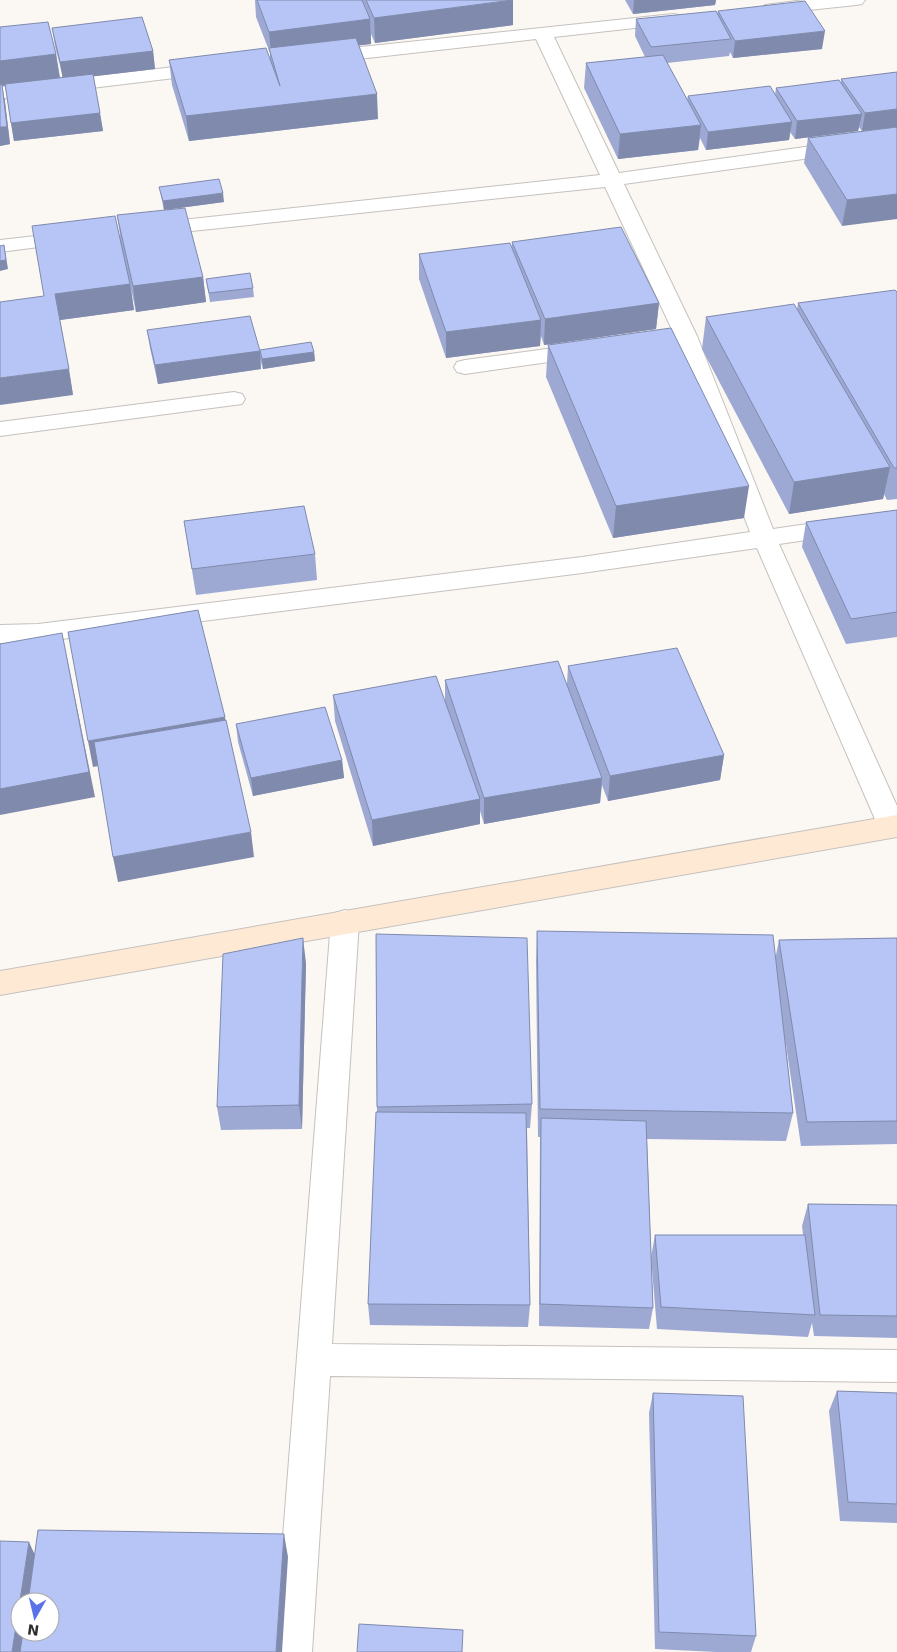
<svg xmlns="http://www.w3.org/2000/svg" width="897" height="1652" font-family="'DejaVu Sans',sans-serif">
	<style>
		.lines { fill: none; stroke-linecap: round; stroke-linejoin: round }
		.street-casing { stroke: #c5c1be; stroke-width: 2 }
		.secondary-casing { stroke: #c5c1be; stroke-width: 2 }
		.street { fill: #fff; fill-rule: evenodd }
		.secondary { fill: #fee9d5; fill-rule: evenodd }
		.wall { fill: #9da9d3 }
		.shaded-wall { fill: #7f8aac }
		.building { fill: #b6c5f5; stroke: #7f8aac }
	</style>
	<rect width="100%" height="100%" fill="#fbf7f3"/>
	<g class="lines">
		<defs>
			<g id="street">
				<path d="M 805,0 L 865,0 L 862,4 L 856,5 L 771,14 L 765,13 L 762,9 L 765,5 Z"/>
				<path d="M 673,14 L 679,15 L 682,19 L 679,23 L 554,37 L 619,173 L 897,134 L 897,146 L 624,184 L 697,336 L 773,529 L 897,511 L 897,527 L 779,544 L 897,806 L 897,835 L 892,837 L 882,833 L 878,826 L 757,548 L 582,573 L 38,642 L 0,643 L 0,625 L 38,624 L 582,557 L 750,532 L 675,336 L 605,187 L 154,235 L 147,233 L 144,229 L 147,225 L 154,223 L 600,175 L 536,39 L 323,63 L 316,61 L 314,57 L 316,53 L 323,51 Z"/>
				<path d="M 209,63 L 216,65 L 218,69 L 216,73 L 0,99 L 0,87 Z"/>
				<path d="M 71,232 L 78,234 L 81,238 L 78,242 L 0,252 L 0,240 Z"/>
				<path d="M 583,344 L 591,346 L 594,351 L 591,356 L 465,374 L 457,372 L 454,367 L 457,362 L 465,360 Z"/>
				<path d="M 234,392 L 242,394 L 245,399 L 242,404 L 0,436 L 0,422 Z"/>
				<path d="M 345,910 L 355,913 L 359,921 L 332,1344 L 897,1350 L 897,1382 L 330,1376 L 312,1652 L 274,1652 L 331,921 L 335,913 Z"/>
			</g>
			<path id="secondary" d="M 897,815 L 897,837 L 0,995 L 0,971 Z"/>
		</defs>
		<use href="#street" class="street-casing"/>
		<use href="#secondary" class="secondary-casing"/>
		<use href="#street" class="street"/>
		<use href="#secondary" class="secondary"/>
	</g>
	<g class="wall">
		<path d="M 255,0 L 513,0 L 513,25 L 375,43 L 371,34 L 371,44 L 359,45 L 378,119 L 189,141 L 172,85 L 169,60 L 270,58 L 270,53 L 256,17 Z"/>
		<path d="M 625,0 L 716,0 L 715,5 L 633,14 Z"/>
		<path d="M 718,11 L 822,49 L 733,58 L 730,52 L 729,56 L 667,63 L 687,100 L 688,96 L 775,95 L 776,88 L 841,83 L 841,79 L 897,72 L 897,127 L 862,131 L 859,127 L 858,131 L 795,139 L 790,132 L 789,140 L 706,150 L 700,138 L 698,150 L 618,159 L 584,88 L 586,63 L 645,57 L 635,36 L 636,19 L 717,14 Z"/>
		<path d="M 0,27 L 56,54 L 60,78 L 63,78 L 55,46 L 52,28 L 153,51 L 155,69 L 93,76 L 103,131 L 14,141 L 5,86 L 2,86 L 5,102 L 10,144 L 0,146 Z"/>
		<path d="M 897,127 L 842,226 L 804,163 L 808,138 Z"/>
		<path d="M 159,187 L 224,202 L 164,210 L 161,196 Z"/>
		<path d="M 117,215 L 203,277 L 206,302 L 136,312 L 131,289 L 134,310 L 60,320 L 73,395 L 44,296 L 120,235 Z"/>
		<path d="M 512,242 L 659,303 L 656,329 L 544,345 L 541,336 L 540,346 L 446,358 L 419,279 L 419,254 L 512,247 Z"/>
		<path d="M 206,279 L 253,288 L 254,297 L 210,302 Z"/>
		<path d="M 897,292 L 897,499 L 887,500 L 884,494 L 883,499 L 789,514 L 702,349 L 706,317 L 797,310 L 798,303 Z"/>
		<path d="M 147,330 L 260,351 L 314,352 L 315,361 L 263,369 L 260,359 L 261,369 L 158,384 L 150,348 Z"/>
		<path d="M 548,345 L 744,518 L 613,538 L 546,377 Z"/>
		<path d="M 897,510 L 897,637 L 846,644 L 802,547 L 806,522 Z"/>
		<path d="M 184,521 L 315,554 L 317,580 L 196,595 Z"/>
		<path d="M 568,666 L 724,755 L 720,780 L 608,801 L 602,785 L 600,803 L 484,824 L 480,811 L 480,824 L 373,846 L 335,721 L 333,695 L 445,702 L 445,680 L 567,684 Z"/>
		<path d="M 236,724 L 342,760 L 344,778 L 253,796 L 238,742 Z"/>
		<path d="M 537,931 L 776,955 L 779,940 L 897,938 L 897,1144 L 801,1146 L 785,1038 L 793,1113 L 786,1141 L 647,1139 L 653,1308 L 649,1329 L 539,1326 L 540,1137 L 538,1137 L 536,961 Z"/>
		<path d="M 376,934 L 532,1104 L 530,1128 L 527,1128 L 530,1305 L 528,1327 L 370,1325 L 368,1304 L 377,1112 Z"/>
		<path d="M 306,963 L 302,1129 L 221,1130 L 217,1107 Z"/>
		<path d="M 808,1204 L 897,1205 L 897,1338 L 814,1336 L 812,1323 L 808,1337 L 657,1329 L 651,1257 L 655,1235 L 803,1235 L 802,1226 Z"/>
		<path d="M 837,1391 L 897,1393 L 897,1523 L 840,1521 L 829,1411 Z"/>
		<path d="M 653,1393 L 756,1636 L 751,1652 L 716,1652 L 655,1649 L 649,1413 Z"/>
	</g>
	<g class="shaded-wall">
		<path d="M 513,0 L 513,25 L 375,43 L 374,18 Z"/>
		<path d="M 634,0 L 716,0 L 715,5 L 633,14 Z"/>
		<path d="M 370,19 L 371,44 L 272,56 L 271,53 L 269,32 Z"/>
		<path d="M 825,31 L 822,49 L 733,58 L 735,41 Z"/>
		<path d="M 153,51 L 155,69 L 63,80 L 60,62 Z"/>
		<path d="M 56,54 L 60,79 L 2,86 L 5,102 L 10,144 L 0,146 L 0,61 Z"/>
		<path d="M 377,94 L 378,119 L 189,141 L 186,116 Z"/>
		<path d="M 897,109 L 897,127 L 862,131 L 865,113 Z"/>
		<path d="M 100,113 L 103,131 L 14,141 L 11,123 Z"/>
		<path d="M 862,114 L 858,131 L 795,139 L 797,121 Z"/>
		<path d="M 792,122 L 789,140 L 706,150 L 708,132 Z"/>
		<path d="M 701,125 L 698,150 L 618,159 L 620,134 Z"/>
		<path d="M 223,193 L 224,202 L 164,210 L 163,201 Z"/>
		<path d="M 897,194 L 897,219 L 842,226 L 847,200 Z"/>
		<path d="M 4,245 L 8,269 L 0,271 L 0,261 Z"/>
		<path d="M 203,277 L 206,302 L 136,312 L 133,286 Z"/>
		<path d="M 130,284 L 134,310 L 60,320 L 55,294 Z"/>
		<path d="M 659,303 L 656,329 L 544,345 L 545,319 Z"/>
		<path d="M 541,320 L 540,346 L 446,358 L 446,332 Z"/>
		<path d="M 260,351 L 261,369 L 158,384 L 155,365 Z"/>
		<path d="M 314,352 L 315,361 L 263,369 L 262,359 Z"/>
		<path d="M 69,369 L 73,395 L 0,405 L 0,378 Z"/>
		<path d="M 890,467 L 883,499 L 789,514 L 794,482 Z"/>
		<path d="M 749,486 L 744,518 L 613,538 L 616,506 Z"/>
		<path d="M 67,658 L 95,797 L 0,815 L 0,789 Z"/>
		<path d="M 225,717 L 228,742 L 93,767 L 88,741 Z"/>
		<path d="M 724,755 L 720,780 L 608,801 L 610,776 Z"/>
		<path d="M 342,760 L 344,778 L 253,796 L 251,778 Z"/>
		<path d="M 602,778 L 600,803 L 484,824 L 484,798 Z"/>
		<path d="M 480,799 L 480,824 L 373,846 L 372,820 Z"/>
		<path d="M 251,832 L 254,857 L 118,882 L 113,857 Z"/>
		<path d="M 303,938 L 306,963 L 302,1129 L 299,1105 Z"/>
		<path d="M 284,1534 L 288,1557 L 282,1652 L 276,1652 Z"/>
		<path d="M 29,1542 L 39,1564 L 33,1602 L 20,1602 L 20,1632 L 29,1632 L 26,1652 L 12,1652 Z"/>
	</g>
	<g class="building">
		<path d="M 257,0 L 362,0 L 370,19 L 269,32 Z"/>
		<path d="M 366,0 L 513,0 L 374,18 Z"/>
		<path d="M 805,1 L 825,31 L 735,41 L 718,11 Z"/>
		<path d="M 716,11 L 731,39 L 651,47 L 636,19 Z"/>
		<path d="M 142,17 L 153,51 L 60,62 L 52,28 Z"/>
		<path d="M 48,22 L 56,54 L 0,61 L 0,27 Z"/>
		<path d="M 356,38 L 377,94 L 186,116 L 169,60 L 266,48 L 280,86 L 269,48 Z"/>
		<path d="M 663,55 L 701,125 L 620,134 L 586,63 Z"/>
		<path d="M 897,72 L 897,109 L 865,113 L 841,79 Z"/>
		<path d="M 93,74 L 100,113 L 11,123 L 5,84 Z"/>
		<path d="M 839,80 L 862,114 L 797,121 L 776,88 Z"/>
		<path d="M 2,84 L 7,127 L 0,127 L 0,85 Z"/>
		<path d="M 770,86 L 792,122 L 708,132 L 688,96 Z"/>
		<path d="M 897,127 L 897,194 L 847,200 L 808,138 Z"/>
		<path d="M 219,179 L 223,193 L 163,201 L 159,187 Z"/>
		<path d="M 185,208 L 203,277 L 133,286 L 117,215 Z"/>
		<path d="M 115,216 L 130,284 L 55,294 L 69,369 L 0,378 L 0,302 L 44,296 L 32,226 Z"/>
		<path d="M 621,227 L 659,303 L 545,319 L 512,242 Z"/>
		<path d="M 510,243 L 541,320 L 446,332 L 419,254 Z"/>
		<path d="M 4,245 L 6,260 L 0,261 L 0,246 Z"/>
		<path d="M 250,273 L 253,288 L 209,293 L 206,279 Z"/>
		<path d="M 895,290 L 897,292 L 897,468 L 894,468 L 798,303 Z"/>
		<path d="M 794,304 L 890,467 L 794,482 L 706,317 Z"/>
		<path d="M 250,316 L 260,351 L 155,365 L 147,330 Z"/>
		<path d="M 671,328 L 749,486 L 616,506 L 548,345 Z"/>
		<path d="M 311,342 L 314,352 L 262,359 L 260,350 Z"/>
		<path d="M 304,506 L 315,554 L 192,569 L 184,521 Z"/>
		<path d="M 897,510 L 897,612 L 851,619 L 806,522 Z"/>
		<path d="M 198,610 L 225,717 L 88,741 L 68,632 Z"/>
		<path d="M 62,633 L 89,772 L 0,789 L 0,644 Z"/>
		<path d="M 677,648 L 724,755 L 610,776 L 568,666 Z"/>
		<path d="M 558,661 L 602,778 L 484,798 L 445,680 Z"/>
		<path d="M 436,676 L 480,799 L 372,820 L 333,695 Z"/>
		<path d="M 325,707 L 342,760 L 251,778 L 236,724 Z"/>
		<path d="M 226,720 L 251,832 L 113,857 L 94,742 Z"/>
		<path d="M 537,931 L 773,935 L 793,1113 L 540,1109 Z"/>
		<path d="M 376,934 L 527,938 L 532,1104 L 377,1107 Z"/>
		<path d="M 303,938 L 299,1105 L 217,1107 L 223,954 Z"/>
		<path d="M 897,938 L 897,1121 L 807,1122 L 779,940 Z"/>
		<path d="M 376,1112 L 526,1113 L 530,1305 L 368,1304 Z"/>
		<path d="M 541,1118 L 646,1121 L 653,1308 L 540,1304 Z"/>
		<path d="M 808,1204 L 897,1205 L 897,1316 L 820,1315 Z"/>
		<path d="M 655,1235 L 805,1235 L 815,1315 L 661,1307 Z"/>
		<path d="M 837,1391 L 897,1393 L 897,1504 L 848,1502 Z"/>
		<path d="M 653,1393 L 743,1396 L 756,1636 L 659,1632 Z"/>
		<path d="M 38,1530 L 284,1534 L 276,1652 L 20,1652 L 23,1632 L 50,1632 L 50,1602 L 28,1602 Z"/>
		<path d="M 0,1541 L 29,1542 L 12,1652 L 0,1652 Z"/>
		<path d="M 359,1624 L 463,1630 L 462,1652 L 357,1652 Z"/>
	</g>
	<g transform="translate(35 1617) rotate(188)"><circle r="24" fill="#ffffff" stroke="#ababaa"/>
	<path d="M0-4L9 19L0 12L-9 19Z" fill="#5a72e8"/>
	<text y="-8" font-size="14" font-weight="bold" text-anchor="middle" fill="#2e2d2b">N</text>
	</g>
</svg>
